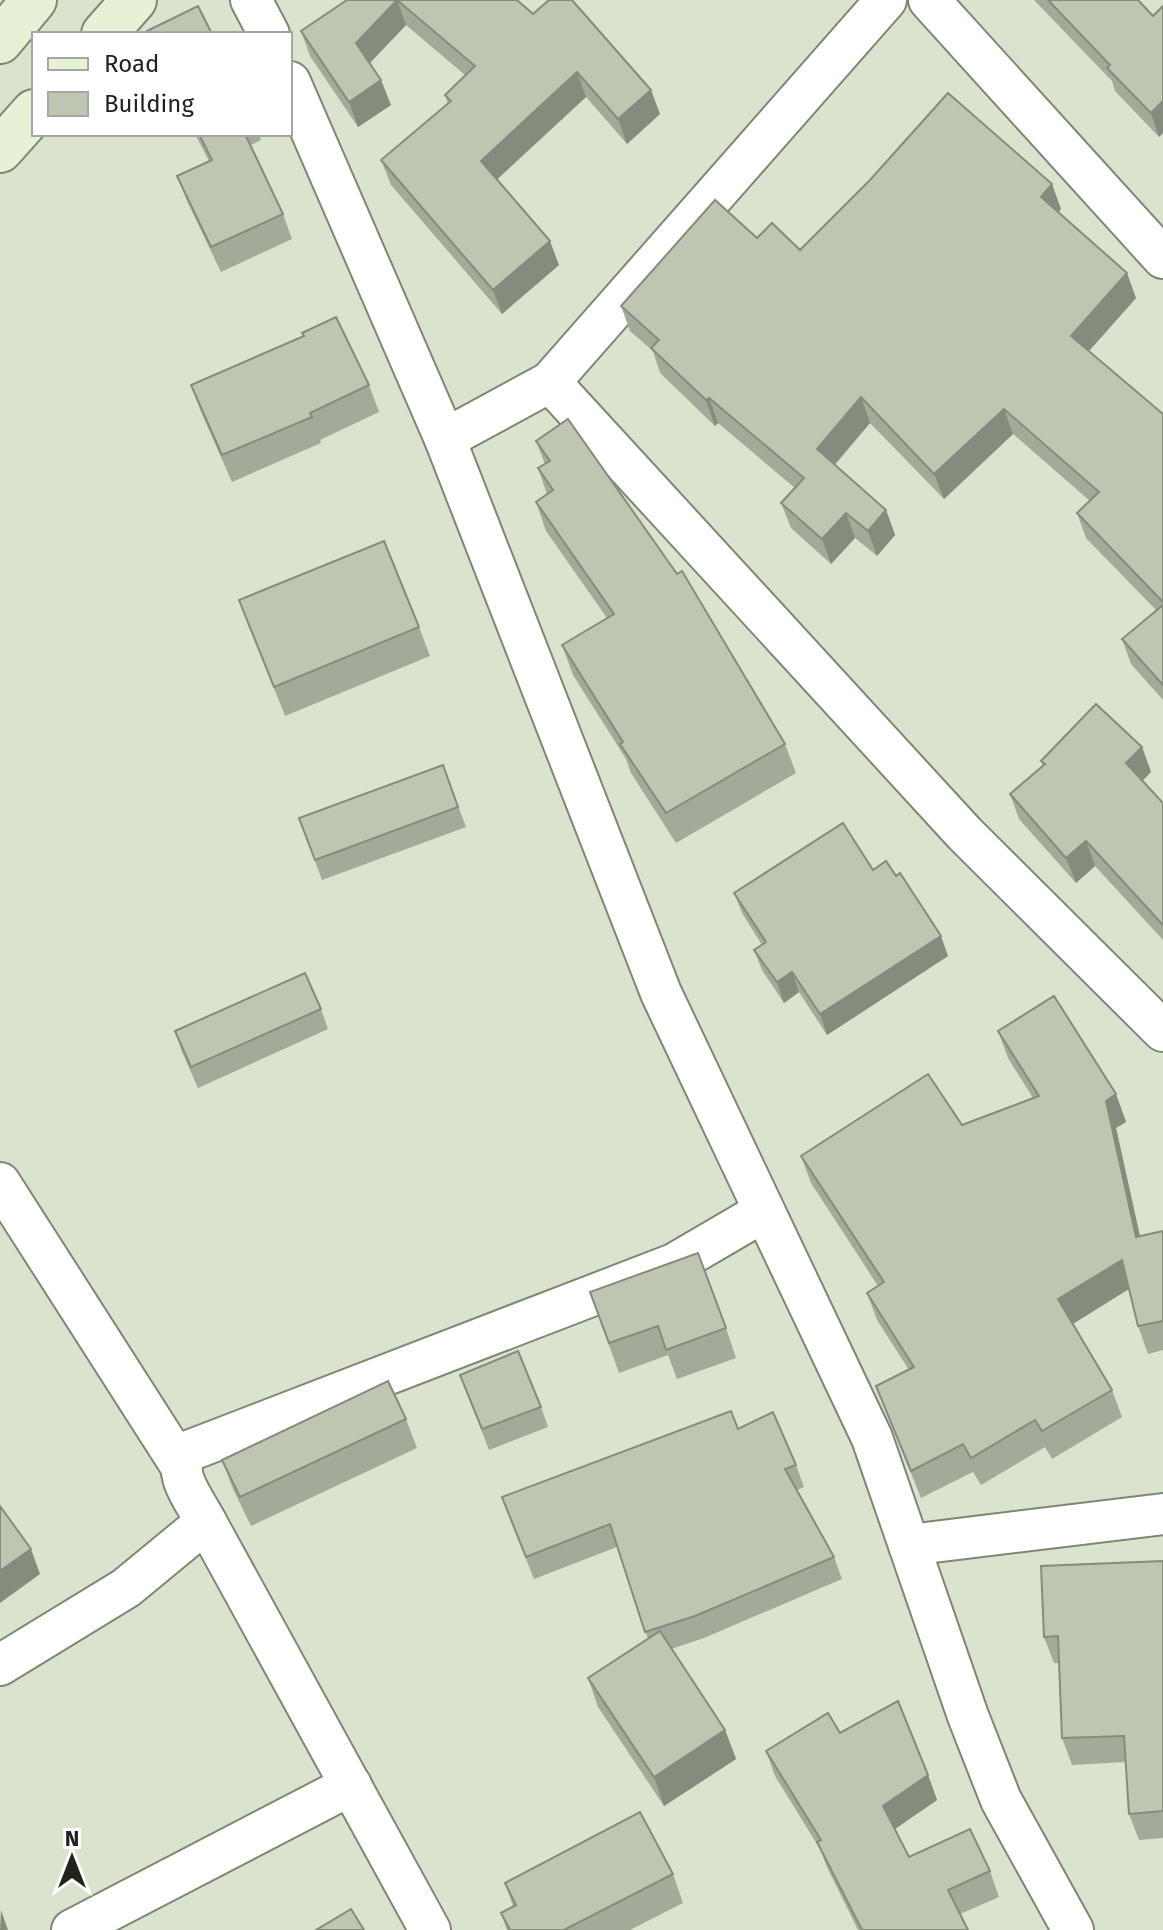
<svg xmlns="http://www.w3.org/2000/svg" width="1163" height="1930" font-family="'Fira Sans',sans-serif">
	<style>
		.lines { fill: none; stroke-linecap: round; stroke-linejoin: round }
		.street-casing { stroke: #7f8774; stroke-width: 44 }
		.secondary-casing { stroke: #7f8774; stroke-width: 48 }
		.street { stroke: #fff; stroke-width: 40 }
		.secondary { stroke: #e7f1d6; stroke-width: 44 }
		.wall { fill: #a3aa99 }
		.shaded-wall { fill: #858b7d }
		.building { fill: #bec6b2; stroke: #858b7d; stroke-width: 2 }
	</style>
	<rect width="100%" height="100%" fill="#dae3ce"/>
	<g class="lines">
		<defs>
			<g id="street">
				<path d="M 251,0 L 269,34"/>
				<path d="M 929,0 L 1163,258"/>
				<path d="M 290,82 L 445,439 L 661,993 L 872,1438 L 968,1716 L 1001,1800 L 1073,1930"/>
				<path d="M 550,382 L 886,0"/>
				<path d="M 445,439 L 550,382 L 965,834 L 1163,1031"/>
				<path d="M 0,1183 L 179,1463"/>
				<path d="M 206,1522 L 430,1930"/>
				<path d="M 909,1545 L 1163,1514"/>
				<path d="M 0,1665 L 126,1588 L 206,1522 C 195,1500 172,1475 186,1452 L 674,1264 L 763,1212"/>
				<path d="M 72,1930 L 351,1785"/>
			</g>
			<g id="secondary">
				<path d="M 104,34 L 134,0"/>
				<path d="M 0,41 L 34,0"/>
				<path d="M 0,150 L 34,112"/>
			</g>
		</defs>
		<use href="#street" class="street-casing"/>
		<use href="#secondary" class="secondary-casing"/>
		<use href="#street" class="street"/>
		<use href="#secondary" class="secondary"/>
	</g>
	<g class="wall">
		<path d="M 347,0 L 517,0 L 660,114 L 627,144 L 586,97 L 497,179 L 559,265 L 502,314 L 391,185 L 381,160 L 448,104 L 445,95 L 465,75 L 406,25 L 370,63 L 391,105 L 358,127 L 310,56 L 301,31 Z"/>
		<path d="M 1034,0 L 1138,0 L 1159,137 L 1115,91 L 1112,81 Z"/>
		<path d="M 195,134 L 259,134 L 261,140 L 251,145 L 283,214 L 292,239 L 221,272 L 187,201 L 177,176 L 209,161 Z"/>
		<path d="M 1061,209 L 1058,213 L 1136,298 L 1089,351 L 1163,414 L 1163,700 L 1131,664 L 1122,639 L 1156,610 L 1086,538 L 1077,513 L 1090,501 L 1013,434 L 944,499 L 870,423 L 835,465 L 886,510 L 895,535 L 877,556 L 855,538 L 831,564 L 791,528 L 781,503 L 795,488 L 718,423 L 715,426 L 660,373 L 653,351 L 630,331 L 621,306 L 757,238 L 800,250 Z"/>
		<path d="M 191,385 L 369,385 L 379,412 L 320,440 L 321,443 L 232,482 L 201,412 Z"/>
		<path d="M 536,441 L 785,744 L 796,773 L 676,843 L 631,773 L 626,759 L 573,675 L 562,645 L 607,618 L 546,531 L 536,502 L 547,494 L 538,468 L 545,464 Z"/>
		<path d="M 239,600 L 419,627 L 430,656 L 285,716 Z"/>
		<path d="M 1142,747 L 1151,772 L 1142,781 L 1163,803 L 1163,940 L 1095,866 L 1076,883 L 1019,819 L 1010,794 L 1043,766 L 1041,761 Z"/>
		<path d="M 443,765 L 466,827 L 322,880 L 299,818 Z"/>
		<path d="M 873,870 L 896,876 L 948,956 L 827,1035 L 799,992 L 784,1003 L 762,970 L 754,950 L 762,945 L 742,913 L 734,893 Z"/>
		<path d="M 321,1009 L 328,1029 L 198,1088 L 182,1052 L 175,1031 Z"/>
		<path d="M 998,1031 L 1116,1094 L 1126,1122 L 1116,1128 L 1140,1236 L 1163,1231 L 1163,1350 L 1148,1354 L 1138,1326 L 1129,1289 L 1072,1324 L 1112,1390 L 1122,1417 L 1052,1459 L 1045,1447 L 981,1485 L 973,1472 L 921,1498 L 876,1386 L 909,1370 L 877,1320 L 867,1293 L 878,1286 L 811,1183 L 801,1156 L 962,1125 L 1033,1098 L 1008,1058 Z"/>
		<path d="M 590,1292 L 726,1328 L 736,1358 L 677,1379 L 668,1355 L 619,1373 Z"/>
		<path d="M 460,1375 L 541,1407 L 548,1427 L 489,1450 Z"/>
		<path d="M 406,1419 L 417,1448 L 251,1526 L 233,1489 L 222,1460 Z"/>
		<path d="M 738,1429 L 796,1465 L 804,1487 L 797,1490 L 834,1557 L 842,1579 L 704,1638 L 671,1649 L 725,1730 L 736,1759 L 664,1806 L 598,1707 L 588,1678 L 648,1639 L 617,1547 L 534,1579 L 510,1519 Z"/>
		<path d="M 1163,1561 L 1163,1838 L 1139,1840 L 1129,1814 L 1126,1762 L 1072,1765 L 1062,1738 L 1059,1663 L 1054,1663 L 1044,1637 Z"/>
		<path d="M 840,1733 L 928,1775 L 937,1800 L 895,1829 L 909,1857 L 990,1871 L 999,1897 L 960,1914 L 968,1930 L 858,1930 L 827,1867 L 820,1849 L 775,1776 L 766,1751 Z"/>
		<path d="M 673,1874 L 683,1903 L 630,1930 L 507,1930 L 501,1913 L 513,1906 L 505,1883 Z"/>
	</g>
	<g class="shaded-wall">
		<path d="M 397,0 L 406,25 L 365,68 L 356,43 Z"/>
		<path d="M 577,72 L 586,97 L 490,186 L 481,161 Z"/>
		<path d="M 381,80 L 391,105 L 358,127 L 349,102 Z"/>
		<path d="M 651,90 L 660,114 L 627,144 L 618,119 Z"/>
		<path d="M 1163,101 L 1163,133 L 1159,137 L 1151,113 Z"/>
		<path d="M 1052,184 L 1061,209 L 1050,222 L 1041,197 Z"/>
		<path d="M 550,241 L 559,265 L 502,314 L 493,290 Z"/>
		<path d="M 1127,273 L 1136,298 L 1080,361 L 1071,336 Z"/>
		<path d="M 861,397 L 870,423 L 826,474 L 817,449 Z"/>
		<path d="M 709,398 L 718,423 L 715,426 L 706,400 Z"/>
		<path d="M 1004,409 L 1013,434 L 944,499 L 934,474 Z"/>
		<path d="M 886,510 L 895,535 L 877,556 L 868,531 Z"/>
		<path d="M 846,513 L 855,538 L 831,564 L 822,539 Z"/>
		<path d="M 1142,747 L 1151,772 L 1135,788 L 1126,763 Z"/>
		<path d="M 1086,841 L 1095,866 L 1076,883 L 1066,858 Z"/>
		<path d="M 941,936 L 948,956 L 827,1035 L 820,1014 Z"/>
		<path d="M 792,972 L 799,992 L 784,1003 L 777,982 Z"/>
		<path d="M 1116,1094 L 1126,1122 L 1116,1128 L 1146,1264 L 1136,1237 L 1106,1101 Z"/>
		<path d="M 1122,1260 L 1132,1287 L 1068,1327 L 1058,1299 Z"/>
		<path d="M 31,1549 L 40,1574 L 0,1603 L 0,1571 Z"/>
		<path d="M 725,1730 L 736,1759 L 664,1806 L 654,1777 Z"/>
		<path d="M 928,1775 L 937,1800 L 892,1831 L 883,1806 Z"/>
		<path d="M 1,1910 L 8,1930 L 0,1930 Z"/>
	</g>
	<g class="building">
		<path d="M 347,0 L 517,0 L 533,14 L 549,0 L 572,0 L 651,90 L 618,119 L 577,72 L 481,161 L 550,241 L 493,290 L 381,160 L 451,101 L 445,95 L 475,66 L 397,0 L 356,43 L 381,80 L 349,102 L 301,31 Z"/>
		<path d="M 1048,0 L 1138,0 L 1153,16 L 1163,6 L 1163,101 L 1151,113 L 1107,68 L 1110,65 Z"/>
		<path d="M 198,6 L 212,34 L 149,34 L 147,31 Z"/>
		<path d="M 948,93 L 1052,184 L 1041,197 L 1127,273 L 1071,336 L 1163,414 L 1163,602 L 1077,513 L 1099,492 L 1004,409 L 934,474 L 861,397 L 817,449 L 886,510 L 868,531 L 846,513 L 822,539 L 781,503 L 804,478 L 709,398 L 706,400 L 651,348 L 659,340 L 621,306 L 715,200 L 757,238 L 772,223 L 800,250 L 870,180 Z"/>
		<path d="M 199,134 L 245,134 L 283,214 L 211,247 L 177,176 L 212,160 Z"/>
		<path d="M 336,317 L 369,385 L 310,413 L 312,417 L 222,455 L 191,385 L 304,336 L 302,333 Z"/>
		<path d="M 568,419 L 677,574 L 682,571 L 785,744 L 666,813 L 620,744 L 623,742 L 562,645 L 614,614 L 536,502 L 553,490 L 538,468 L 550,461 L 536,441 Z"/>
		<path d="M 384,541 L 419,627 L 274,687 L 239,600 Z"/>
		<path d="M 1163,605 L 1163,685 L 1122,639 Z"/>
		<path d="M 1096,704 L 1142,747 L 1126,763 L 1163,803 L 1163,925 L 1086,841 L 1066,858 L 1010,794 L 1045,764 L 1041,761 Z"/>
		<path d="M 443,765 L 458,807 L 315,860 L 299,818 Z"/>
		<path d="M 843,823 L 873,870 L 886,861 L 896,876 L 900,873 L 941,936 L 820,1014 L 792,972 L 777,982 L 754,950 L 766,942 L 734,893 Z"/>
		<path d="M 305,973 L 321,1009 L 191,1067 L 175,1031 Z"/>
		<path d="M 1054,996 L 1116,1094 L 1106,1101 L 1136,1237 L 1163,1231 L 1163,1321 L 1138,1326 L 1122,1260 L 1058,1299 L 1112,1390 L 1042,1431 L 1035,1420 L 971,1458 L 963,1444 L 911,1471 L 876,1386 L 914,1367 L 867,1293 L 884,1282 L 801,1156 L 928,1074 L 962,1125 L 1039,1096 L 998,1031 Z"/>
		<path d="M 698,1253 L 726,1328 L 666,1350 L 658,1326 L 609,1343 L 590,1292 Z"/>
		<path d="M 518,1351 L 541,1407 L 482,1429 L 460,1375 Z"/>
		<path d="M 388,1381 L 406,1419 L 240,1497 L 222,1460 Z"/>
		<path d="M 731,1411 L 738,1429 L 773,1412 L 796,1465 L 785,1469 L 834,1557 L 695,1616 L 645,1632 L 610,1524 L 526,1557 L 502,1497 Z"/>
		<path d="M 0,1506 L 31,1549 L 0,1571 Z"/>
		<path d="M 1163,1561 L 1163,1811 L 1129,1814 L 1124,1736 L 1062,1738 L 1058,1636 L 1044,1637 L 1041,1566 Z"/>
		<path d="M 660,1631 L 725,1730 L 654,1777 L 588,1678 Z"/>
		<path d="M 898,1701 L 928,1775 L 883,1806 L 909,1857 L 970,1829 L 990,1871 L 948,1890 L 968,1930 L 862,1930 L 817,1842 L 821,1840 L 766,1751 L 828,1713 L 840,1733 Z"/>
		<path d="M 640,1812 L 673,1874 L 564,1930 L 510,1930 L 501,1913 L 516,1905 L 505,1883 Z"/>
		<path d="M 351,1909 L 364,1930 L 316,1930 Z"/>
	</g>
	<rect x="32" y="32" width="260" height="104" fill="#ffffff" stroke="#a6a7a4" stroke-width="2"/>
	<rect x="48" y="58" width="40" height="12" fill="#e7f1d6" stroke="#a6a7a4" stroke-width="2"/>
	<text x="104" y="72" font-size="24" fill="#20231b">Road</text>
	<rect x="48" y="92" width="40" height="24" fill="#bec6b2" stroke="#a6a7a4" stroke-width="2"/>
	<text x="104" y="112" font-size="24" fill="#20231b">Building</text>
	<g transform="translate(72 1858)" stroke="#ffffff" stroke-width="6" paint-order="stroke">
	<path d="M0-6L14 30L0 20L-14 30Z" fill="#20231b"/>
	<text y="-12" font-size="22" font-weight="bold" text-anchor="middle" fill="#20231b">N</text>
	</g>
</svg>
